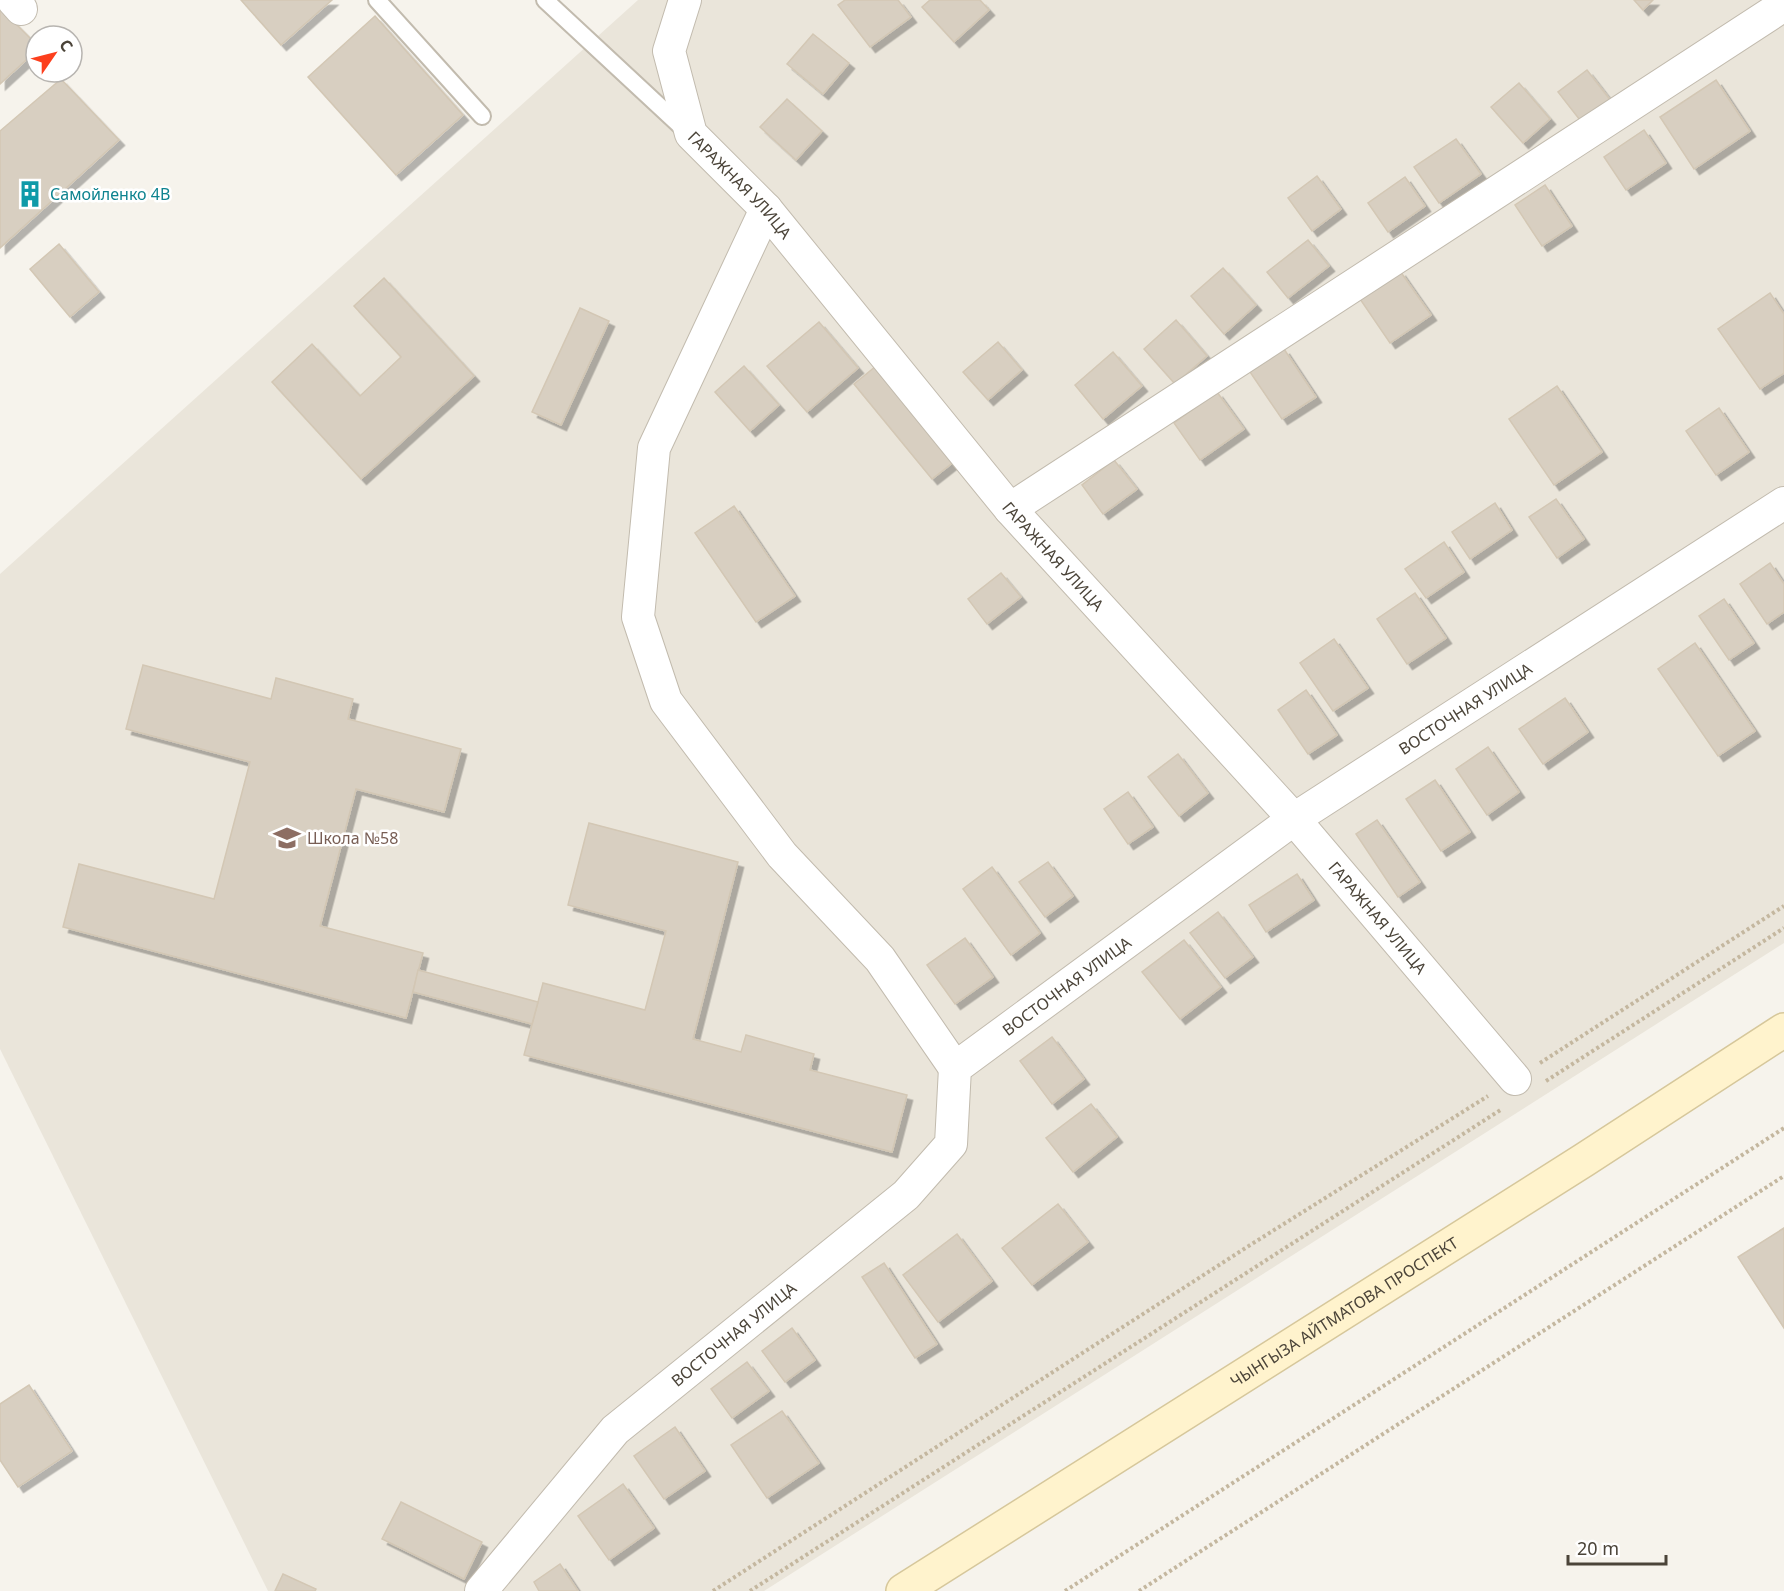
<svg xmlns="http://www.w3.org/2000/svg" width="1784" height="1591" font-family="'Noto Sans',sans-serif">
	<style>
		.residential { fill: #eae5da }
		.building { fill: #d8cfc1; stroke: #d3c7b4; stroke-width: 1.5; filter: url(#shadow) }
		.lines { fill: none; stroke-linecap: round; stroke-linejoin: round }
		.service-casing { stroke: #c2bbae; stroke-width: 20 }
		.minor-casing { stroke: #c2bbae; stroke-width: 34 }
		.secondary-casing { stroke: #d6c79b; stroke-width: 36 }
		.path { stroke: #c4b79f; stroke-width: 4; stroke-dasharray: 3 3; stroke-linecap: butt }
		.service { stroke: #fff; stroke-width: 16 }
		.minor { stroke: #fff; stroke-width: 32 }
		.secondary { stroke: #fff3cd; stroke-width: 33 }
		.labels { text-anchor: middle; dominant-baseline: central; stroke-width: 5; stroke-linejoin: round; paint-order: stroke }
		.street-label { font-size: 16px; fill: #4b4439; stroke: #fff }
		.culture-label { font-size: 16px; fill: #0d838f; stroke: #fff; text-anchor: start }
		.education-label { font-size: 16px; fill: #785e54; stroke: #fff; text-anchor: start }
	</style>
	<defs>
		<filter id="shadow"><feDropShadow dx="5.5" dy="5.5" stdDeviation="0" flood-color="#0004"/></filter>
	</defs>
	<rect width="100%" height="100%" fill="#f6f3ec"/>
	<path class="residential" d="M 638,0 L 1784,0 L 1784,943 L 764,1591 L 268,1591 L 0,1049 L 0,574 Z"/>
	<g class="building">
		<path d="M 241,0 L 332,0 L 281,45 Z"/>
		<path d="M 845,0 L 898,0 L 911,17 L 870,47 L 838,5 Z"/>
		<path d="M 930,0 L 980,0 L 989,10 L 954,42 L 922,7 Z"/>
		<path d="M 1634,0 L 1653,0 L 1643,10 Z"/>
		<path d="M 0,8 L 36,44 L 36,51 L 0,84 Z"/>
		<path d="M 375,16 L 463,115 L 396,175 L 308,77 Z"/>
		<path d="M 813,34 L 849,63 L 823,94 L 787,64 Z"/>
		<path d="M 1587,70 L 1611,101 L 1583,124 L 1558,92 Z"/>
		<path d="M 61,79 L 119,140 L 0,248 L 0,131 Z"/>
		<path d="M 1716,80 L 1750,131 L 1694,169 L 1660,117 Z"/>
		<path d="M 1519,83 L 1550,119 L 1523,143 L 1491,107 Z"/>
		<path d="M 787,99 L 822,131 L 796,160 L 760,127 Z"/>
		<path d="M 1644,130 L 1666,163 L 1626,190 L 1604,157 Z"/>
		<path d="M 1456,139 L 1481,174 L 1439,203 L 1414,167 Z"/>
		<path d="M 1317,176 L 1341,209 L 1312,231 L 1288,198 Z"/>
		<path d="M 1405,177 L 1425,206 L 1388,232 L 1368,203 Z"/>
		<path d="M 1545,185 L 1572,226 L 1542,246 L 1515,205 Z"/>
		<path d="M 1308,240 L 1329,266 L 1288,298 L 1267,272 Z"/>
		<path d="M 59,244 L 99,292 L 70,317 L 30,269 Z"/>
		<path d="M 1223,268 L 1256,305 L 1224,334 L 1191,296 Z"/>
		<path d="M 1400,271 L 1431,315 L 1390,343 L 1360,299 Z"/>
		<path d="M 384,278 L 474,376 L 361,479 L 272,382 L 312,344 L 360,396 L 401,357 L 354,306 Z"/>
		<path d="M 1770,293 L 1784,314 L 1784,373 L 1760,389 L 1718,329 Z"/>
		<path d="M 580,308 L 609,321 L 561,425 L 532,412 Z"/>
		<path d="M 1176,320 L 1207,356 L 1175,384 L 1144,349 Z"/>
		<path d="M 819,322 L 858,368 L 807,412 L 767,366 Z"/>
		<path d="M 998,342 L 1022,370 L 988,400 L 963,372 Z"/>
		<path d="M 1284,349 L 1316,397 L 1282,419 L 1250,372 Z"/>
		<path d="M 1113,352 L 1142,386 L 1103,419 L 1075,385 Z"/>
		<path d="M 744,366 L 779,405 L 750,431 L 715,392 Z"/>
		<path d="M 876,366 L 955,461 L 932,479 L 854,384 Z"/>
		<path d="M 1557,386 L 1602,452 L 1554,485 L 1509,419 Z"/>
		<path d="M 1217,392 L 1244,429 L 1200,460 L 1174,423 Z"/>
		<path d="M 1719,408 L 1749,452 L 1716,475 L 1686,431 Z"/>
		<path d="M 1114,460 L 1137,489 L 1103,514 L 1082,485 Z"/>
		<path d="M 1556,499 L 1584,539 L 1557,558 L 1529,517 Z"/>
		<path d="M 1495,503 L 1512,530 L 1470,559 L 1452,532 Z"/>
		<path d="M 734,506 L 795,596 L 756,622 L 695,533 Z"/>
		<path d="M 1444,542 L 1464,572 L 1426,598 L 1405,569 Z"/>
		<path d="M 1770,563 L 1784,584 L 1784,612 L 1767,624 L 1740,584 Z"/>
		<path d="M 1001,573 L 1021,597 L 987,624 L 968,599 Z"/>
		<path d="M 1415,593 L 1446,638 L 1407,664 L 1377,619 Z"/>
		<path d="M 1724,599 L 1754,643 L 1729,660 L 1699,616 Z"/>
		<path d="M 1334,639 L 1368,688 L 1333,711 L 1300,663 Z"/>
		<path d="M 1695,643 L 1755,731 L 1718,756 L 1658,669 Z"/>
		<path d="M 143,665 L 271,699 L 276,678 L 353,699 L 348,719 L 461,749 L 444,812 L 356,789 L 320,926 L 423,953 L 406,1018 L 63,927 L 79,864 L 214,899 L 250,762 L 126,729 Z"/>
		<path d="M 1306,690 L 1337,735 L 1308,754 L 1278,710 Z"/>
		<path d="M 1565,698 L 1588,732 L 1543,764 L 1519,729 Z"/>
		<path d="M 1488,747 L 1519,792 L 1487,815 L 1456,769 Z"/>
		<path d="M 1178,754 L 1208,793 L 1179,816 L 1148,777 Z"/>
		<path d="M 1435,780 L 1470,832 L 1441,851 L 1406,799 Z"/>
		<path d="M 1128,792 L 1153,827 L 1128,844 L 1104,809 Z"/>
		<path d="M 1377,820 L 1420,882 L 1398,897 L 1356,834 Z"/>
		<path d="M 589,823 L 738,862 L 693,1039 L 741,1052 L 746,1035 L 814,1054 L 810,1070 L 907,1095 L 892,1152 L 524,1055 L 543,983 L 645,1010 L 666,931 L 568,905 Z"/>
		<path d="M 1048,862 L 1073,896 L 1045,917 L 1019,882 Z"/>
		<path d="M 992,867 L 1040,933 L 1011,955 L 963,889 Z"/>
		<path d="M 1297,874 L 1314,900 L 1266,932 L 1249,905 Z"/>
		<path d="M 1218,912 L 1253,957 L 1225,978 L 1190,933 Z"/>
		<path d="M 965,938 L 993,977 L 955,1004 L 927,965 Z"/>
		<path d="M 1184,940 L 1221,987 L 1180,1019 L 1142,972 Z"/>
		<path d="M 418,970 L 538,1002 L 532,1024 L 413,992 Z"/>
		<path d="M 1052,1037 L 1084,1079 L 1052,1104 L 1020,1061 Z"/>
		<path d="M 1091,1104 L 1117,1137 L 1073,1172 L 1046,1138 Z"/>
		<path d="M 1058,1204 L 1088,1242 L 1032,1285 L 1002,1248 Z"/>
		<path d="M 1784,1228 L 1784,1328 L 1738,1257 Z"/>
		<path d="M 957,1234 L 992,1281 L 938,1322 L 903,1275 Z"/>
		<path d="M 884,1263 L 937,1344 L 915,1358 L 862,1277 Z"/>
		<path d="M 792,1328 L 815,1360 L 785,1382 L 762,1351 Z"/>
		<path d="M 747,1362 L 769,1391 L 732,1418 L 711,1389 Z"/>
		<path d="M 29,1385 L 72,1451 L 18,1487 L 0,1460 L 0,1404 Z"/>
		<path d="M 782,1411 L 819,1463 L 767,1498 L 731,1445 Z"/>
		<path d="M 675,1427 L 705,1471 L 664,1499 L 634,1456 Z"/>
		<path d="M 623,1484 L 654,1528 L 609,1560 L 578,1516 Z"/>
		<path d="M 401,1502 L 482,1542 L 464,1579 L 382,1539 Z"/>
		<path d="M 560,1564 L 578,1591 L 539,1591 L 534,1582 Z"/>
		<path d="M 283,1574 L 316,1589 L 315,1591 L 275,1591 Z"/>
	</g>
	<g class="lines">
		<defs>
			<g id="service">
				<path d="M 377,0 L 482,116"/>
				<path d="M 545,0 L 685,130"/>
			</g>
			<g id="minor">
				<path d="M 13,0 L 21,9"/>
				<path id="s1" d="M 685,0 L 669,51 L 691,134 L 766,209 L 1010,509 L 1294,819 L 1515,1079"/>
				<path d="M 766,209 L 654,448 L 638,617 L 666,701 L 782,855 L 880,959 L 955,1068"/>
				<path d="M 1010,509 L 1784,5"/>
				<path id="s2" d="M 481,1591 L 615,1430 L 906,1195 L 951,1144 L 955,1068 L 1294,819 L 1784,503"/>
			</g>
			<g id="secondary">
				<path id="s3" d="M 903,1591 L 1584,1160 L 1784,1030"/>
			</g>
		</defs>
		<use href="#service" class="service-casing"/>
		<use href="#minor" class="minor-casing"/>
		<use href="#secondary" class="secondary-casing"/>
		<g class="path">
			<path d="M 1540,1063 L 1784,906"/>
			<path d="M 1546,1081 L 1784,928"/>
			<path d="M 713,1591 L 1247,1247 L 1488,1096"/>
			<path d="M 750,1591 L 1502,1109"/>
			<path d="M 1065,1591 L 1784,1128"/>
			<path d="M 1139,1591 L 1784,1176"/>
		</g>
		<use href="#service" class="service"/>
		<use href="#minor" class="minor"/>
		<use href="#secondary" class="secondary"/>
	</g>
	<defs>
		<symbol id="building-bare" viewBox="-9 -9 18 18"><path d="M-4-6H4V6H1V3H-1V6H-4ZM-2.5-4.3h1.7v1.8h-1.7ZM.8-4.3h1.7v1.8H.8ZM-2.5-1h1.7V.8h-1.7ZM.8-1h1.7V.8H.8Z" fill="#0f9aa8" stroke="#fff" stroke-width="2.5" paint-order="stroke"/></symbol>
		<symbol id="school-bare" viewBox="-9 -9 18 18"><path d="M0-5L7-2L0 1L-7-2ZM-4 1L0 2.5L4 1V4Q0 6-4 4Z" fill="#8d6e63" stroke="#fff" stroke-width="2.5" paint-order="stroke"/></symbol>
	</defs>
	<g fill-rule="evenodd">
		<use href="#building-bare" x="11" y="175" width="38" height="38"/>
		<use href="#school-bare" x="268" y="819" width="38" height="38"/>
	</g>
	<g class="labels">
		<g class="street-label">
			<text stroke="none"><textPath href="#s1" startOffset="210">ГАРАЖНАЯ УЛИЦА</textPath></text>
			<text stroke="none"><textPath href="#s1" startOffset="696">ГАРАЖНАЯ УЛИЦА</textPath></text>
			<text stroke="none"><textPath href="#s2" startOffset="1352">ВОСТОЧНАЯ УЛИЦА</textPath></text>
			<text stroke="none"><textPath href="#s1" startOffset="1182">ГАРАЖНАЯ УЛИЦА</textPath></text>
			<text stroke="none"><textPath href="#s2" startOffset="866">ВОСТОЧНАЯ УЛИЦА</textPath></text>
			<text stroke="none"><textPath href="#s3" startOffset="522">ЧЫНГЫЗА АЙТМАТОВА ПРОСПЕКТ</textPath></text>
			<text stroke="none"><textPath href="#s2" startOffset="362">ВОСТОЧНАЯ УЛИЦА</textPath></text>
		</g>
		<g class="culture-label">
			<text x="50" y="194">Самойленко 4В</text>
		</g>
		<g class="education-label">
			<text x="307" y="838">Школа №58</text>
		</g>
	</g>
	<g transform="translate(54 54) rotate(55)"><circle r="28" fill="#ffffff" stroke="#b7b4b0" stroke-width="1.5"/>
	<path d="M0-4.5L10 22L0 15L-10 22Z" fill="#fc3f1d"/>
	<text y="-9" font-size="16" font-weight="bold" text-anchor="middle" fill="#4b4439">С</text>
	</g>
	<path d="M1568 1555v9h98v-9" fill="none" stroke="#4b4439" stroke-width="3"/>
	<text x="1577" y="1555" font-size="18" fill="#4b4439" stroke="#ffffff" stroke-width="4.5" paint-order="stroke">20 m</text>
</svg>
